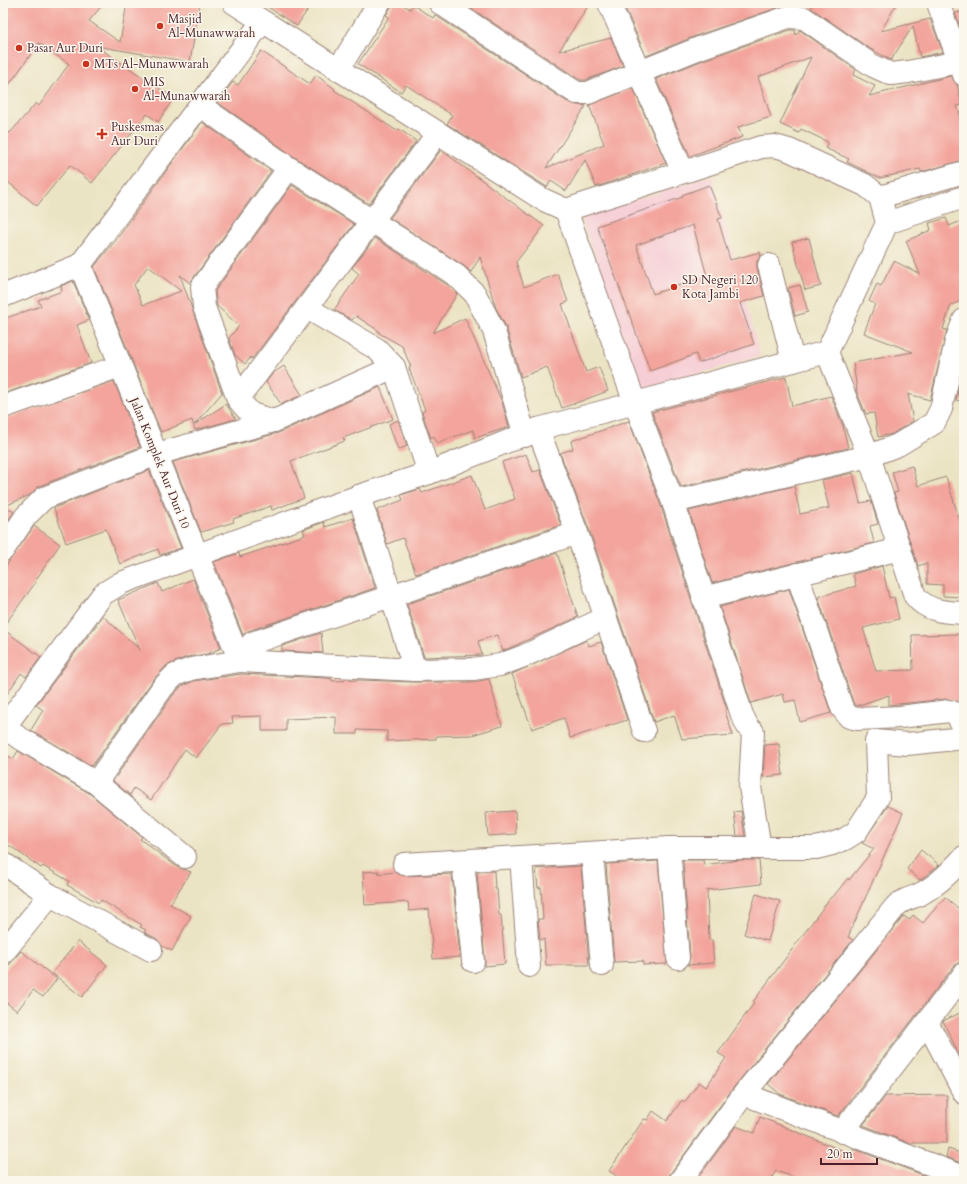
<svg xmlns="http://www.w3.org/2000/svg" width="967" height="1184" font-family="Cardo,serif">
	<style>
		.built { fill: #f6cfd6 }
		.building { fill: #f3a49c; fill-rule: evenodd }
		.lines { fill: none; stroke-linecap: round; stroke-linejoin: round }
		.minor-casing { stroke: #9a8278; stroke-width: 24 }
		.minor { stroke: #fff; stroke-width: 22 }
		.poi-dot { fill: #c8321e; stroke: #fbf7ec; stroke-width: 1.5 }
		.labels { text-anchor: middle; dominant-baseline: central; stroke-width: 3; stroke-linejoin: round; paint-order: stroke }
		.poi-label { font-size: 12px; fill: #4a1f2b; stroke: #fbf7ec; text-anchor: start }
		.street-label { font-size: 12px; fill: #4a1f2b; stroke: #fbf7ec }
	</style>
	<rect width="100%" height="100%" fill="#fbf7ec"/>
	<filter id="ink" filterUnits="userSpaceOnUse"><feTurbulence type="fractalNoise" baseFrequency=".025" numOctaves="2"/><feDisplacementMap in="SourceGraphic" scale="8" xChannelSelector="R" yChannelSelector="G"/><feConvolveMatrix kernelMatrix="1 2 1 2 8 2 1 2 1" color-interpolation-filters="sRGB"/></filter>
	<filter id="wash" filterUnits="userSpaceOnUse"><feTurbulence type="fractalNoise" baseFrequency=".012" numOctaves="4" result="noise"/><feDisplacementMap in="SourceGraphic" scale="16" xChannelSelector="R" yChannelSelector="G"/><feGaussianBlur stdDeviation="0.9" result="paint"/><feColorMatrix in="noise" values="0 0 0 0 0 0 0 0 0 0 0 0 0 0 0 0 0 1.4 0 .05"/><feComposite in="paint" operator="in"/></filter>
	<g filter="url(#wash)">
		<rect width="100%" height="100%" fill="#ebe4c4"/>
		<path class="built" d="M 712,175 L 760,356 L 642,390 L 581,218 Z"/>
		<g id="blocks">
			<g class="building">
				<path d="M 3,3 L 104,3 L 89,21 L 120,42 L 127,3 L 200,3 L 190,62 L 96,46 L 174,98 L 158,122 L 147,114 L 92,183 L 70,165 L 37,206 L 3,178 L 3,129 L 10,133 L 36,103 L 39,106 L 69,64 L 39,43 L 3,93 Z"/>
				<path d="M 262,3 L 312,3 L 297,26 Z"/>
				<path d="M 394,3 L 400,3 L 410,9 L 413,5 L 433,18 L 435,15 L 566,101 L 577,105 L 586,106 L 546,168 L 604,144 L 589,105 L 633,88 L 666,163 L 596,187 L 585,160 L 566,191 L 551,181 L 547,187 L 447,124 L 452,115 L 406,85 L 401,92 L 358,64 L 389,17 L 386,15 Z"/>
				<path d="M 463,3 L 590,3 L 559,51 L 611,38 L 623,66 L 586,80 L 580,80 Z"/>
				<path d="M 623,3 L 785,3 L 786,5 L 698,35 L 646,56 Z"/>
				<path d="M 814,3 L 897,3 L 881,31 L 930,19 L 943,52 L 920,57 L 913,26 L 891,60 L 867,47 L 811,8 Z"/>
				<path d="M 964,11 L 964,38 L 955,13 Z"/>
				<path d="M 790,30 L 795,30 L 796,35 L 800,30 L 856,70 L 853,75 L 875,86 L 869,96 L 951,76 L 957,85 L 962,105 L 957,106 L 964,125 L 964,160 L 921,172 L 920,169 L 880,178 L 847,162 L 849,159 L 825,148 L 828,142 L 801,129 L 799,133 L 780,124 L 811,57 L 758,77 L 771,117 L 738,127 L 742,137 L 690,156 L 656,79 L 706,59 Z"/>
				<path d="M 261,51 L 310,84 L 316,75 L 335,89 L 334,90 L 397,131 L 399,129 L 416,141 L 369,204 L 296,158 L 217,102 L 233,82 L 238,85 Z"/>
				<path d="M 202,122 L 271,171 L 192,280 L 191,284 L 180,275 L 222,393 L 194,425 L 226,404 L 236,419 L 195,430 L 192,420 L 161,432 L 94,267 L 116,240 ZM 148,266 L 181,291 L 143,305 L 134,285 Z"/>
				<path d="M 441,150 L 544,226 L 516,262 L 524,287 L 558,274 L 568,302 L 562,304 L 586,372 L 599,367 L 608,391 L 562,408 L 547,367 L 521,377 L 506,327 L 496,308 L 480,257 L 471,272 L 464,266 L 390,218 Z"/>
				<path d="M 292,185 L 354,224 L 252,359 L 251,357 L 245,364 L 235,355 L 229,338 L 239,326 L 217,306 L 215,291 Z"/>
				<path d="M 709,185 L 722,218 L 718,219 L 730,260 L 760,252 L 761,256 L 757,261 L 757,268 L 764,296 L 740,303 L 754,344 L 699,363 L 696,354 L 650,371 L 597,226 L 683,197 L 682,195 ZM 693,225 L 707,276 L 653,294 L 636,245 Z"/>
				<path d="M 946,218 L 949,226 L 964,220 L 964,300 L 951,305 L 943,329 L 947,330 L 930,400 L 908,394 L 913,421 L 892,434 L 878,437 L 874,413 L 866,414 L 856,390 L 857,390 L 853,363 L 913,352 L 864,333 L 875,304 L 869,301 L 877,284 L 881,286 L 894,261 L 920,274 L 906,241 L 931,230 L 929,223 Z"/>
				<path d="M 375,238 L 449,286 L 457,294 L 433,333 L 465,318 L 502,402 L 509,427 L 475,438 L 473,430 L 437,443 L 434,436 L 431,438 L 422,412 L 425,410 L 409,368 L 411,367 L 402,346 L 379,333 L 379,331 L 356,316 L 352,320 L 334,310 L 359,274 L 352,268 Z"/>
				<path d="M 809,238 L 821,286 L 805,290 L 792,242 Z"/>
				<path d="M 73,281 L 89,320 L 77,325 L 91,363 L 3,394 L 3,319 L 41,306 L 38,300 L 62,291 L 61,286 Z"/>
				<path d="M 800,285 L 808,312 L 795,316 L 788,288 Z"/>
				<path d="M 964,363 L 964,402 L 956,400 Z"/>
				<path d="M 284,366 L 302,395 L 281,404 L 266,382 L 273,373 Z"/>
				<path d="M 786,377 L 792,406 L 831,396 L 843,426 L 848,448 L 681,487 L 652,412 Z"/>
				<path d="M 114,381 L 140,447 L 39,486 L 30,495 L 5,506 L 14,512 L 3,528 L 3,419 Z"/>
				<path d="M 380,387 L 393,419 L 343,438 L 345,441 L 291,461 L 304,498 L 272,510 L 271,506 L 233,519 L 234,522 L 201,532 L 173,462 L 278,433 Z"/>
				<path d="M 398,420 L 407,446 L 398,450 L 389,424 Z"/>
				<path d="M 629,421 L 661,506 L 727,710 L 725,711 L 733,735 L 682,739 L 674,715 L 654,722 L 589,529 L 560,453 L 573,449 L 571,441 Z"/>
				<path d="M 526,454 L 533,472 L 540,470 L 561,525 L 416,574 L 403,538 L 387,544 L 377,510 L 403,500 L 401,495 L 420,489 L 422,493 L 472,475 L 485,510 L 515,499 L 502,462 Z"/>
				<path d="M 912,466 L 918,486 L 946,477 L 964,533 L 962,597 L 943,596 L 943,585 L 927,584 L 927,563 L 918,566 L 894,493 L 898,492 L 892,472 Z"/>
				<path d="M 149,470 L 181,548 L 160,555 L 158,549 L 120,564 L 106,529 L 66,543 L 54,508 Z"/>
				<path d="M 853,473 L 860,503 L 871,501 L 878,524 L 870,526 L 874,543 L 712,583 L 689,511 L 794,486 L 800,514 L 829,508 L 822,480 Z"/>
				<path d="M 353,518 L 375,588 L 248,631 L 243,635 L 214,562 L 239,553 L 240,557 L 305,535 L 303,530 L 324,522 L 325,527 Z"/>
				<path d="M 34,526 L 60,544 L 35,581 L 36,582 L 3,627 L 3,570 Z"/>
				<path d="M 557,553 L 578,617 L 503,651 L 497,635 L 478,641 L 482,655 L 424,657 L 407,604 Z"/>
				<path d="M 882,566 L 889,598 L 894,597 L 899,619 L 863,628 L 876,671 L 913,670 L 912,635 L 964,634 L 964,703 L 947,699 L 889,705 L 889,695 L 856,706 L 853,702 L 818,597 L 856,586 L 853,574 Z"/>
				<path d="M 193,579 L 221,648 L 207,654 L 187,657 L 166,666 L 153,680 L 92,766 L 31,730 L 43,710 L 36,705 L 103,616 L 140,650 L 118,600 L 158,583 L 162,592 Z"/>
				<path d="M 789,589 L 831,713 L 800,722 L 795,700 L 785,702 L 783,694 L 751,703 L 720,607 Z"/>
				<path d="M 3,629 L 41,657 L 26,677 L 21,673 L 3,700 Z"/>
				<path d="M 321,633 L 323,653 L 282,651 L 282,646 Z"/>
				<path d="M 587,640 L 589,646 L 601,642 L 627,720 L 570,738 L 564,718 L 532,729 L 512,674 Z"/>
				<path d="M 241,674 L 326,678 L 332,679 L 332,681 L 361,680 L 414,682 L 473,682 L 489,679 L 502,726 L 472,735 L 436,736 L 436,739 L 387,741 L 387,731 L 357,730 L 357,734 L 336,734 L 336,717 L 286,719 L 286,731 L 262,731 L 262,716 L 232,717 L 233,723 L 222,724 L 196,758 L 185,749 L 151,800 L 134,788 L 130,795 L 113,781 L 173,695 L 182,686 L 194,681 Z"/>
				<path d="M 779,744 L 783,775 L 763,777 L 765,745 Z"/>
				<path d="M 18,751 L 89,793 L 142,837 L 140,839 L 177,867 L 191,872 L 170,904 L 191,916 L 172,951 L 162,946 L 157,939 L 144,932 L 146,930 L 140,927 L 142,925 L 101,900 L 99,903 L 67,885 L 69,881 L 43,866 L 41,868 L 3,841 L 3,753 L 13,759 Z"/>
				<path d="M 888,806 L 903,813 L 848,937 L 853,940 L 734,1087 L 670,1174 L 668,1181 L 624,1181 L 609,1171 L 644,1119 L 647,1120 L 653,1111 L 667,1121 L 682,1100 L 685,1102 L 699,1082 L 706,1087 L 726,1058 L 718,1053 L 754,1003 L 753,1002 L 831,897 L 832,898 L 848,878 L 849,880 L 874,849 L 862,843 Z"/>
				<path d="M 515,811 L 516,834 L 488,836 L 486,813 Z"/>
				<path d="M 741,811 L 745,836 L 737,836 L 734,812 Z"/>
				<path d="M 921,850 L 939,865 L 920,880 L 907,869 Z"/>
				<path d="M 683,860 L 703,860 L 704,865 L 739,860 L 759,860 L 761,884 L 707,890 L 709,940 L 712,940 L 714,963 L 688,965 L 690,957 Z"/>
				<path d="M 658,861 L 667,964 L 643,965 L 643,961 L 614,962 L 606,864 Z"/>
				<path d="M 581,866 L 589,965 L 546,965 L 544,939 L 540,940 L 538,919 L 543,919 L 541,887 L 538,888 L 536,869 Z"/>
				<path d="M 379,871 L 379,874 L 395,872 L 405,876 L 452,874 L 460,957 L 433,959 L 429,909 L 409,911 L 408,902 L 365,905 L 363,872 Z"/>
				<path d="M 494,871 L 495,889 L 497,889 L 499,915 L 501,915 L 505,964 L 485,966 L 485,960 L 477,872 Z"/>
				<path d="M 756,894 L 780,901 L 768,941 L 744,934 Z"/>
				<path d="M 945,897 L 964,913 L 964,959 L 954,966 L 838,1116 L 780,1094 L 768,1084 L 904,916 L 909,920 L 913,915 L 923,923 Z"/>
				<path d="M 78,941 L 107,965 L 82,997 L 52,973 Z"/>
				<path d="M 21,951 L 57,979 L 43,997 L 33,990 L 17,1011 L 3,1000 L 3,972 Z"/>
				<path d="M 964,1011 L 964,1066 L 943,1021 Z"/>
				<path d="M 947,1095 L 947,1143 L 909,1143 L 863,1125 L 886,1096 Z"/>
				<path d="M 760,1117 L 851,1154 L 854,1149 L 939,1181 L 805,1181 L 776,1171 L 770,1181 L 696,1181 L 736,1126 L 754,1133 Z"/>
				<path d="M 948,1149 L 964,1154 L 964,1164 L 946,1157 Z"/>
			</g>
		</g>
	</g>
	<g filter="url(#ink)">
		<use href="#blocks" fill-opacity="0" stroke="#9a8278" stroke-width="1"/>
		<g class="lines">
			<defs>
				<g id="minor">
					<path d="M 234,3 L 542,199 L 566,210 L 761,147 L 775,146 L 789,150 L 865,185 L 880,197 L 887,223 L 827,352 L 869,456 L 915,596 C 928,612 945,612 964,613"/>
					<path d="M 440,3 L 572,90 L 577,93 L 588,93 L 702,47 L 788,17 L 804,18 L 873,66 L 891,74 L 908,72 L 964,61"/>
					<path d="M 609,3 L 683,172"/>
					<path d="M 938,3 L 964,75"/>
					<path d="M 338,70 L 379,3"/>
					<path d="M 201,106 L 289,168 L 433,260 L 457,276 L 475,294 L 494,331 L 525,436"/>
					<path d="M 880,197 L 964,172"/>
					<path d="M 566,210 L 635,403 L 673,502 L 742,715 L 748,727 L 753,732 L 750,787 L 760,848"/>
					<path d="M 887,223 L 964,197"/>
					<path d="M 80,265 L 240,661 L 415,670 L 473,669 L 500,665 L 524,656 L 605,618"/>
					<path d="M 769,265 L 793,361"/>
					<path d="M 3,296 L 80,265 L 262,22"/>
					<path d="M 394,367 L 429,473"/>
					<path d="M 238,399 L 204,307 L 202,287 L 289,168"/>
					<path d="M 3,407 L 120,366"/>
					<path d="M 274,421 L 251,414 L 238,399 L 438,133"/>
					<path d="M 538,429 L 577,533 L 644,731"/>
					<path d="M 359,496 L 415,670"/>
					<path d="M 673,502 L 869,456 L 898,445 L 934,423 L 941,409 L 956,341 L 964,320"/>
					<path d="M 3,550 L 26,516 L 44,498 L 157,454 L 274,421 L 394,367 L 377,349 L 307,308"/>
					<path d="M 797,574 L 842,708 L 849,717 L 858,719 L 900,717 L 949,711 L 958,714 L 964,735"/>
					<path d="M 703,598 L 900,549"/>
					<path d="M 3,728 L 96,783 L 185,857"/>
					<path d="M 3,729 L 103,594 L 121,583 L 359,496 L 429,473 L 538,429 L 827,352"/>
					<path d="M 96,783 L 163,687 L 175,675 L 191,669 L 240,661 L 252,643 L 577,533"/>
					<path d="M 669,848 L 678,958"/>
					<path d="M 592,853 L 602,965"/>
					<path d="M 521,857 L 529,966"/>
					<path d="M 463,861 L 473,961"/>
					<path d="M 3,863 L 50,895 L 151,950"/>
					<path d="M 404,864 L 669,848 L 816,848 L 832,844 L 845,839 L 856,832 L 878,798 L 876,741 L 907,744 L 964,738"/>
					<path d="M 3,953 L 50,895"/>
					<path d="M 927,1022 L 964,1093"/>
					<path d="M 744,1094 L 964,1177"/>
					<path d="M 842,1132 L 964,974"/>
					<path d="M 680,1181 L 744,1094 L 896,906 C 904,898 915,898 924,892 C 940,883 952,870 964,857"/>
				</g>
			</defs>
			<use href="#minor" class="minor-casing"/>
			<use href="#minor" class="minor"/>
		</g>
	</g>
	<g class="poi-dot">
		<circle cx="160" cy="26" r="4"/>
		<circle cx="19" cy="48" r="4"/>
		<circle cx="86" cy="64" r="4"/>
		<circle cx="135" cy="89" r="4"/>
		<path d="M100 128h4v4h4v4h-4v4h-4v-4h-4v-4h4z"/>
		<circle cx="674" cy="287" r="4"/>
	</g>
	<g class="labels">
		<g class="poi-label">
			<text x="168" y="19">Masjid<tspan x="168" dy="14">Al-Munawwarah</tspan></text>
			<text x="27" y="48">Pasar Aur Duri</text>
			<text x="94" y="64">MTs Al-Munawwarah</text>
			<text x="143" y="82">MIS<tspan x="143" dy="14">Al-Munawwarah</tspan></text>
			<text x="111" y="127">Puskesmas<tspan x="111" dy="14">Aur Duri</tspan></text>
			<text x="682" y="280">SD Negeri 120<tspan x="682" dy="14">Kota Jambi</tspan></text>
		</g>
		<g class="street-label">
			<text transform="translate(160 463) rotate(68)">Jalan Komplek Aur Duri 10</text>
		</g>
	</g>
	<rect width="967" height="1184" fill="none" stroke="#fbf7ec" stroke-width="16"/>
	<path d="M821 1158v6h56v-6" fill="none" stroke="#4a1f2b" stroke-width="2"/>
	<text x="827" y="1158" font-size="12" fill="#4a1f2b" stroke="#fbf7ec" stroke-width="3" paint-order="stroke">20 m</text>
</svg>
